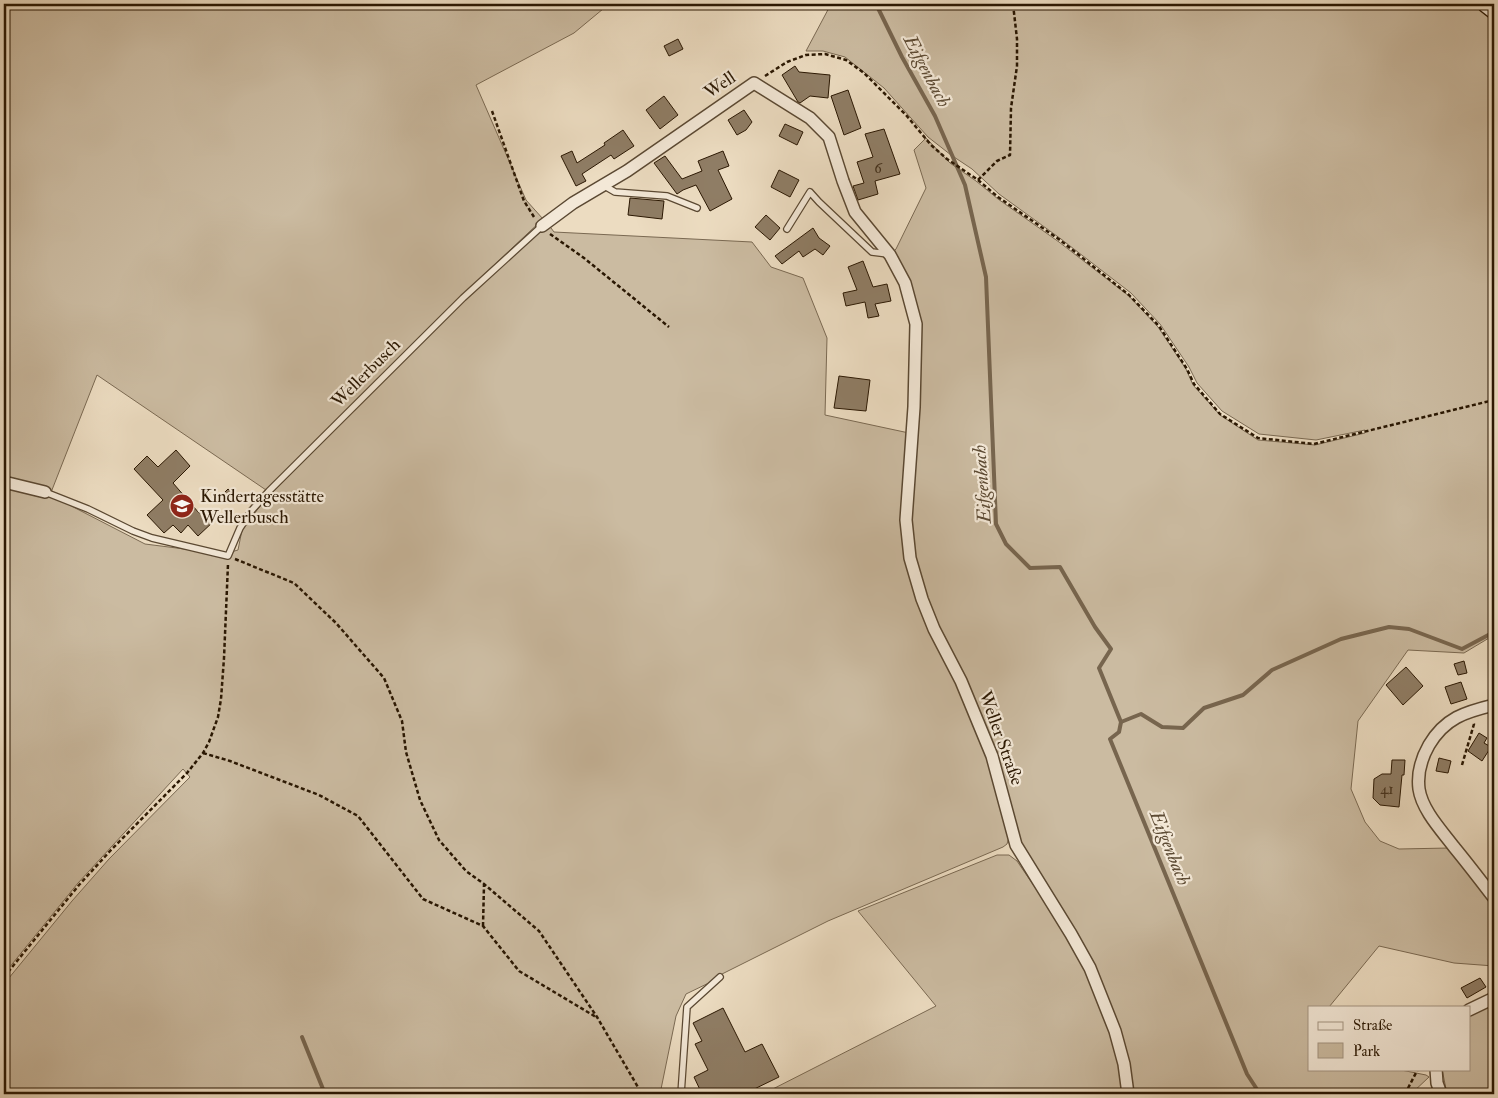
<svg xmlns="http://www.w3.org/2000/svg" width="1498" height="1098" font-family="'IM FELL Double Pica',serif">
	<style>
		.green { fill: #cbbba1; stroke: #7a6952 }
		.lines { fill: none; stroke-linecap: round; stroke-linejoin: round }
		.stream { stroke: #77654e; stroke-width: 4 }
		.building { fill: #8f7d65; stroke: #2a1702 }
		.lane-casing { stroke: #5a4832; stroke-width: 8 }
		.street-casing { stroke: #5a4832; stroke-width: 14 }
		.secondary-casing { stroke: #2a1702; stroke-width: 18 }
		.path { stroke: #2a1702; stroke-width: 2.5; stroke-dasharray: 4 2.5; stroke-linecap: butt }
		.lane { stroke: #f3e8d7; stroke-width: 5.5 }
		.street { stroke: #f3e8d7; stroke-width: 11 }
		.secondary { stroke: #f3e8d7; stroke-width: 15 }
		.labels { text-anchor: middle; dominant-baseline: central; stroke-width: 4.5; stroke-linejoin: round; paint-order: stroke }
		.number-label { font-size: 15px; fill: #43301b }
		.street-label { font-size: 18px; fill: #2a1702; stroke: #f3e8d7 }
		.poi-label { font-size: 18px; fill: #2a1702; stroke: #f3e8d7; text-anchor: start }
		.water-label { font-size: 19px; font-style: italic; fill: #5d4b34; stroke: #f3e8d7 }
	</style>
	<rect width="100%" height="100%" fill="#ecdcc1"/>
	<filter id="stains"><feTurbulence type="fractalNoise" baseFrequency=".004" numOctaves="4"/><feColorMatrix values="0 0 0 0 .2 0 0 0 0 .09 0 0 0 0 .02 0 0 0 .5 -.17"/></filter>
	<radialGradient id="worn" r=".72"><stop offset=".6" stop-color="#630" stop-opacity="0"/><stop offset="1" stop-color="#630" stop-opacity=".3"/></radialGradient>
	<g class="green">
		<path d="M 4,4 L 609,4 L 574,33 L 476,85 L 526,200 L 543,219 L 461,296 L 266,490 L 97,375 L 50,495 L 145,544 L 224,554 L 238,550 L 242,530 L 257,510 L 273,492 L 465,300 L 548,224 L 554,232 L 752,242 L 771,267 L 803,278 L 827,338 L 825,415 L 909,433 L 907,558 L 989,757 L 1009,837 L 1007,844 L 1003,847 L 828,921 L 718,976 L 715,980 L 686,994 L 676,1016 L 660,1094 L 4,1094 L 4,984 L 72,901 L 109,859 L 190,777 L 183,769 L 78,883 L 4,974 Z"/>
		<path d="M 831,4 L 1494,4 L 1494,635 L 1464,653 L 1408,650 L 1358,721 L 1351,789 L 1365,822 L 1380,841 L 1399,849 L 1449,848 L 1484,890 L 1494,904 L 1494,966 L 1454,963 L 1379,946 L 1329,1007 L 1309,1007 L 1309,1069 L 1396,1069 L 1426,1075 L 1429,1077 L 1411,1094 L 1131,1094 L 1118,1032 L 1020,844 L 994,754 L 923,598 L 908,518 L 918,324 L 892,253 L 896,249 L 926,188 L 914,150 L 926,138 L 950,163 L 976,181 L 998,199 L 1059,242 L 1129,296 L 1158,327 L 1186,369 L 1193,385 L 1220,415 L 1258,440 L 1315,445 L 1365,433 L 1365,430 L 1316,440 L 1259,434 L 1222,411 L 1197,383 L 1189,367 L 1160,324 L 1131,293 L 1061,239 L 999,194 L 972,169 L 951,155 L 928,137 L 884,88 L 845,57 L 823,51 L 806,51 Z"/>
		<path d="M 997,855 L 1009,855 L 1017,861 C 1041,897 1068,932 1086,971 C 1105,1009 1117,1052 1124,1094 L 763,1094 L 936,1006 L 858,911 Z"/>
		<path d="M 1494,1002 L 1494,1094 L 1447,1094 L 1442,1069 L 1469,1069 L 1469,1014 Z"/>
	</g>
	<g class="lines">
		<g class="stream">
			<path d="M 876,4 L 902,57 L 935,116 L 965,185 L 986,277 L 996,524 L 1006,544 L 1030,568 L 1060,567 L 1095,627 L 1111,649 L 1099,668 L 1121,722 L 1119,732 L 1110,739 L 1247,1074 L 1260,1094"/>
			<path d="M 1121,722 L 1141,714 L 1162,727 L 1183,728 L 1204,708 L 1243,695 L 1272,670 L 1341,639 L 1389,627 L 1409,629 L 1462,649 L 1494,632"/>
			<path d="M 302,1037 L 325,1094"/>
		</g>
	</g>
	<g class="building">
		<path d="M 678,39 L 683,49 L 669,56 L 664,46 Z"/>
		<path d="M 795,66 L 799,72 L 830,75 L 828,98 L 810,96 L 800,103 L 798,102 L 782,75 Z"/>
		<path d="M 848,90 L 861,128 L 844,135 L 831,96 Z"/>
		<path d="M 664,96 L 678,115 L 660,129 L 646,110 Z"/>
		<path d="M 744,110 L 752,122 L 746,130 L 737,135 L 728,120 Z"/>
		<path d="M 785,124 L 803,132 L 797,145 L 779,136 Z"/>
		<path d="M 884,129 L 900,174 L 875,181 L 878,194 L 858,200 L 853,186 L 864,183 L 857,162 L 873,157 L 865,134 Z"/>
		<path d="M 623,130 L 634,146 L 614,159 L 611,155 L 582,174 L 586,181 L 576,186 L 561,156 L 572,151 L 577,163 L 605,145 L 604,143 Z"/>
		<path d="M 723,151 L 729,166 L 718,170 L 732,199 L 710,211 L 696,185 L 683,190 L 677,194 L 654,163 L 665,156 L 682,179 L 702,171 L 698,161 Z"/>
		<path d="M 779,170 L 799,180 L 790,197 L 771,187 Z"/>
		<path d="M 630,198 L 664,201 L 662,219 L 628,215 Z"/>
		<path d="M 766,215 L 780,228 L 770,240 L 755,227 Z"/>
		<path d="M 813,228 L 819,238 L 830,246 L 823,255 L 815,249 L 803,257 L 799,251 L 782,264 L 775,256 Z"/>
		<path d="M 863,261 L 873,287 L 887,284 L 891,301 L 875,304 L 879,316 L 868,318 L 865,302 L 846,306 L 843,293 L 857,290 L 848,267 Z"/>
		<path d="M 839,376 L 870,380 L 866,411 L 834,408 Z"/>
		<path d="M 176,450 L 190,466 L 173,483 L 199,513 L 203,510 L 214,521 L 198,536 L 188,525 L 181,533 L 173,525 L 164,533 L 147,515 L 163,500 L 134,469 L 147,456 L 158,467 Z"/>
		<path d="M 228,489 L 236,496 L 229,503 L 221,496 Z"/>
		<path d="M 1464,661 L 1467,673 L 1458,675 L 1454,664 Z"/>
		<path d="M 1406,667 L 1423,686 L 1403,705 L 1386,685 Z"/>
		<path d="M 1461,682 L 1467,699 L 1451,704 L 1445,687 Z"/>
		<path d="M 1479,733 L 1487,738 L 1484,743 L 1491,747 L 1482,761 L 1468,751 Z"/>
		<path d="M 1439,758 L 1451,761 L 1448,773 L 1436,771 Z"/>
		<path d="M 1392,760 L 1405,760 L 1404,775 L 1402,775 L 1399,807 L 1380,805 L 1373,798 L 1374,779 L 1382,774 L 1391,774 Z"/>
		<path d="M 1480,978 L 1486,987 L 1467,998 L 1461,988 Z"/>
		<path d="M 723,1008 L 745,1052 L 762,1044 L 779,1077 L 744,1094 L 702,1094 L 694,1077 L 708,1070 L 695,1044 L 702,1041 L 693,1023 Z"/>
	</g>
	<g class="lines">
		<defs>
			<g id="lane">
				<path d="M 603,185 L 615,192 L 667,196 L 697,208"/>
				<path d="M 787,229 L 810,192 L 819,202 L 872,252 L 888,254"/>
				<path d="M 45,492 L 88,509 L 133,531 L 152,538 L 228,556 L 240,528 L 252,510 L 269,491 L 463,298 L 542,226"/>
				<path d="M 681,1094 L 687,1007 L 720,977"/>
			</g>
			<g id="street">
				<path d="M 542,226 L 573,203 L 627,171 L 754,83 L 810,118 L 829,137 L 843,181 L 855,212 L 890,255 L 905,283 L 916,324 L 914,407 L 906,520 L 910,558 L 922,599 L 934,629 L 961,681 L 992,756 L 1016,845 L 1071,934 L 1090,968 L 1115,1031 L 1124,1064 L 1128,1094"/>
				<path d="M 4,482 L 45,492"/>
				<path d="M 1494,705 C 1465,712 1445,718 1429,745 C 1421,759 1417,773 1419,789 C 1422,810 1442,831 1454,847 C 1468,864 1481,881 1494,898"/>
				<path d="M 1469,1010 L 1494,998"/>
				<path d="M 1436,1069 L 1437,1083 L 1441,1094"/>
			</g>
			<path id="secondary" d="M 1485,4 L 1494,11"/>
		</defs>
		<use href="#lane" class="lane-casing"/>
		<use href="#street" class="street-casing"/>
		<use href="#secondary" class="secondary-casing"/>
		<g class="path">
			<path d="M 765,76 L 787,62 L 806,55 L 825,54 L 846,60 L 864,73 L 906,115 L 931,145 L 947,159 L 978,180 L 998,197 L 1060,240 L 1129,295 L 1159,326 L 1187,369 L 1194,384 L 1220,414 L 1258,438 L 1314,444 L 1494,400"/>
			<path d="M 492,111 L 524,201 L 534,217"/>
			<path d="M 978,180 L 997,161 L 1010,155 L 1011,108 L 1017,66 L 1017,39 L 1013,4"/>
			<path d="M 550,234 L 584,258 L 669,327"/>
			<path d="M 235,559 L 294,583 L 336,623 L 384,678 L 402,721 L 406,752 L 420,800 L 439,840 L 466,871 L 484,884 L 539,931 L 597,1017 L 642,1094"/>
			<path d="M 203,753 L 230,761 L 319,795 L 358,816 L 423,899 L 483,926 L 519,971 L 596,1017"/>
			<path d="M 1462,765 L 1474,724 L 1473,722"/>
			<path d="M 483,926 L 484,885"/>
			<path d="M 4,977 L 79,885 L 111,850 L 187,773 L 203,753 L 209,742 L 218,717 L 221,699 L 224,658 L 228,564"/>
			<path d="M 1405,1094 L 1418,1069"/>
		</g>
		<use href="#lane" class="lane"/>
		<use href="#street" class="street"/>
		<use href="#secondary" class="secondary"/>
	</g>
	<defs>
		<symbol id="school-disc" viewBox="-11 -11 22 22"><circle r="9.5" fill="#8f2418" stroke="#f3e8d7"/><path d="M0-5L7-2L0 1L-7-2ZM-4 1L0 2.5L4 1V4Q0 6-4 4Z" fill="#fff"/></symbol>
	</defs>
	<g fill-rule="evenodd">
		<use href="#school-disc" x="168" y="492" width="28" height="28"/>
	</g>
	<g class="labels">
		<g class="number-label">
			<text x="878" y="168">6</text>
			<text x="1387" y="789">41</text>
		</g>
		<g class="street-label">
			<text transform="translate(720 85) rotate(-34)">Well</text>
			<text transform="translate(366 373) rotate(-45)">Wellerbusch</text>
			<text transform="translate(1001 738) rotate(70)">Weller Straße</text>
		</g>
		<g class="poi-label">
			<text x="200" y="496">Kindertagesstätte<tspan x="200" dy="21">Wellerbusch</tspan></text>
		</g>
		<g class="water-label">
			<text transform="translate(927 71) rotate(62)">Eifgenbach</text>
			<text transform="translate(982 484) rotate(-94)">Eifgenbach</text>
			<text transform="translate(1170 848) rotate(68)">Eifgenbach</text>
		</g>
	</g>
	<rect width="1498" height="1098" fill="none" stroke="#ecdcc1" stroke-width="20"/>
	<rect x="5" y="5" width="1488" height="1088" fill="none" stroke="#2a1702" stroke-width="2.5"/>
	<rect x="10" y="10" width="1478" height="1078" fill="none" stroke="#2a1702"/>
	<rect x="1308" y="1006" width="162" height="65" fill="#f3e8d7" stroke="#a39482"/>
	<rect x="1318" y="1022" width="25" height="8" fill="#f3e8d7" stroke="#a39482"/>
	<text x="1353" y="1030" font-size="15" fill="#2a1702">Straße</text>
	<rect x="1318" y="1043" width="25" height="15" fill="#cbbba1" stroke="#a39482"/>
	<text x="1353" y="1056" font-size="15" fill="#2a1702">Park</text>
	<rect width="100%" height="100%" filter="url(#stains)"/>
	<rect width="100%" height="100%" fill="url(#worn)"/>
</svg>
